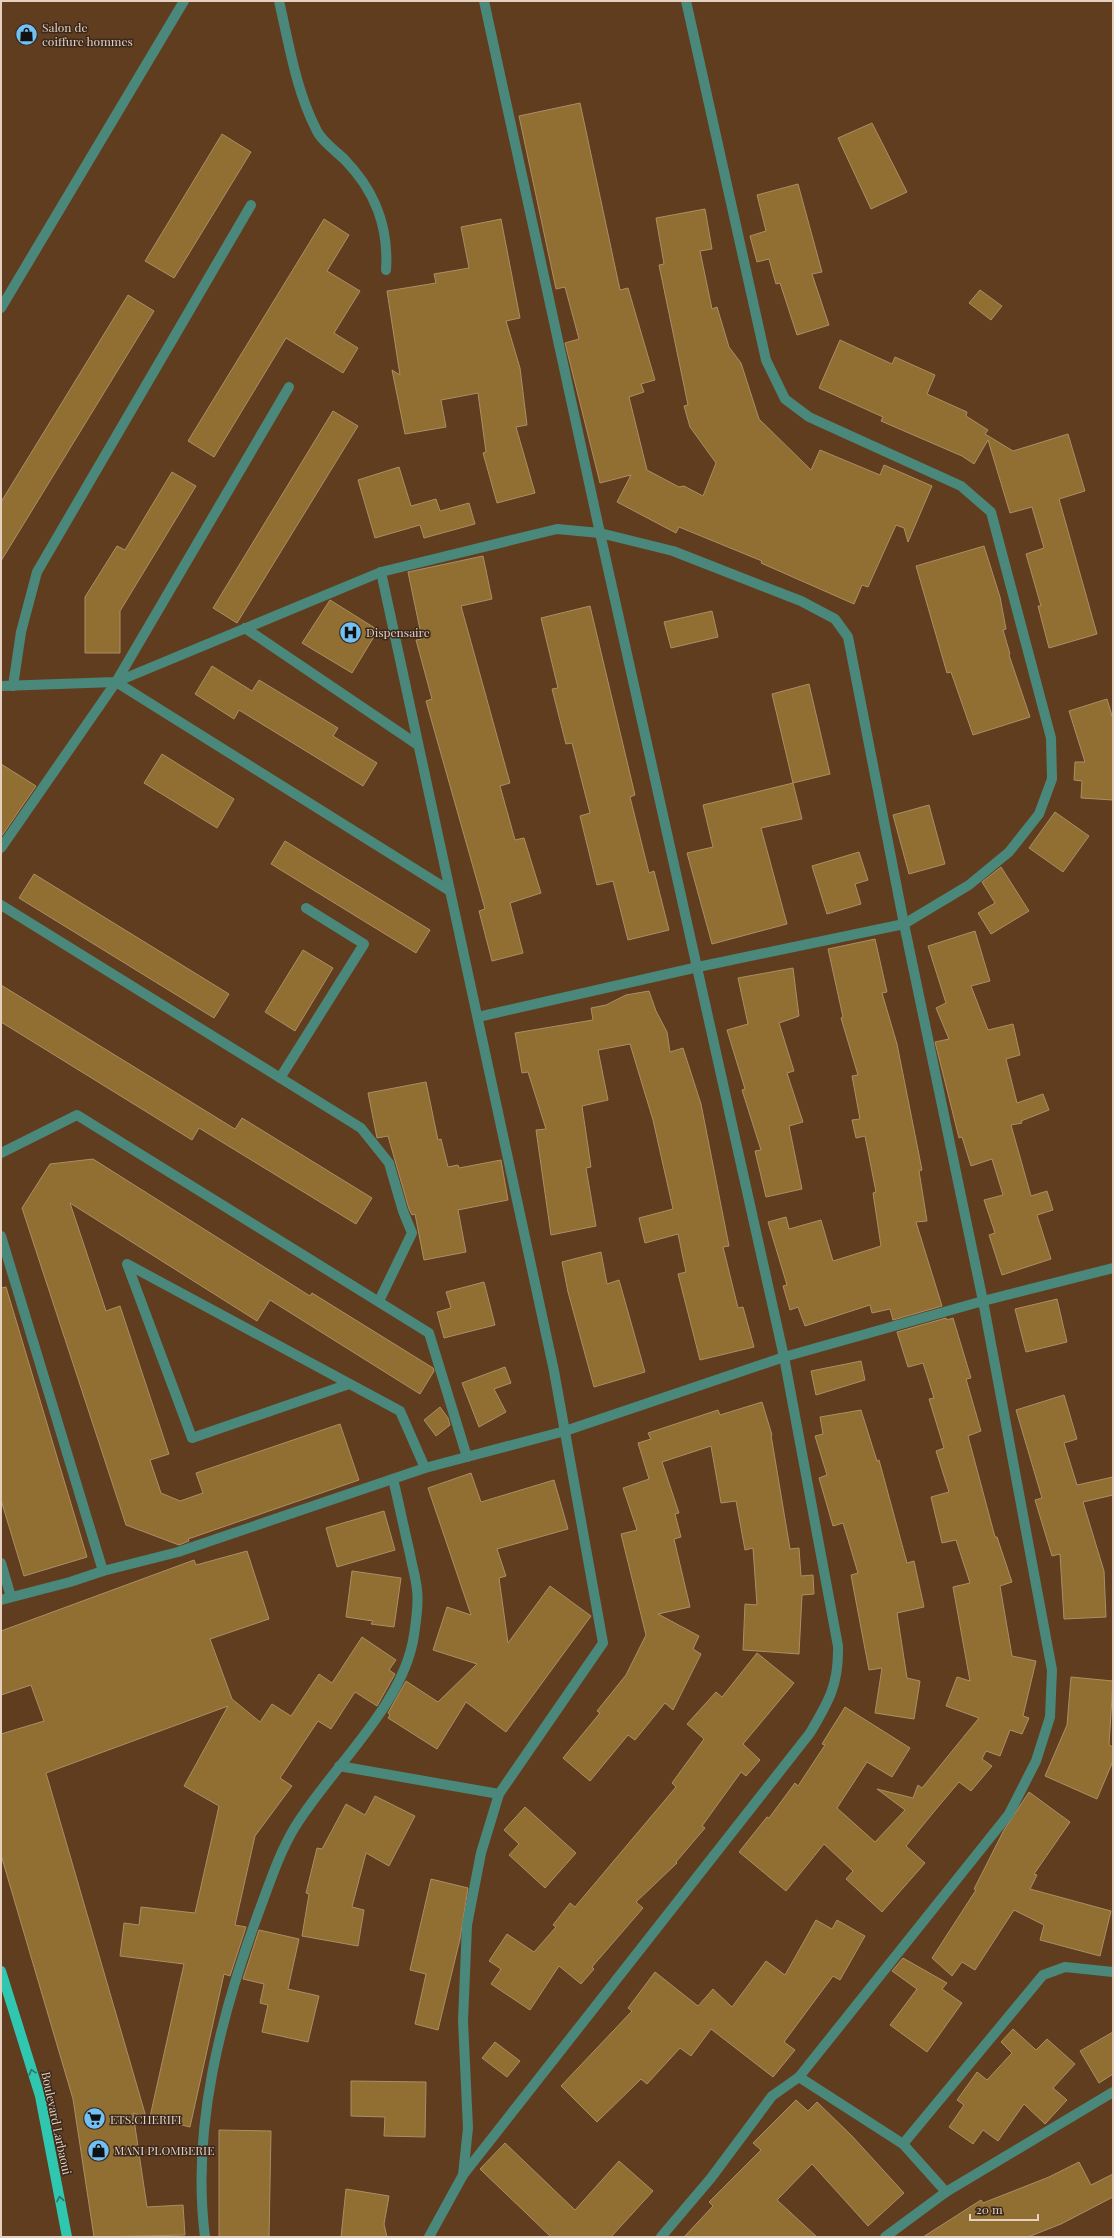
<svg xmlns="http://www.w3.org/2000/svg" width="1114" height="2238" font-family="'Playfair Display',serif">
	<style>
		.building { fill: #916f33; stroke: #aa8f64 }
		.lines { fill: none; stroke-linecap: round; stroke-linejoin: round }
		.minor { stroke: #4b887c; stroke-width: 10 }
		.major { stroke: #30c7b0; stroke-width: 10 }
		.oneway { stroke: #36705f }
		.labels { text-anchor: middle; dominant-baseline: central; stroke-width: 3; stroke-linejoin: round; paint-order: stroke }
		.poi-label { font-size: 12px; fill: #e6d0bf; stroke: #3a291c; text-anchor: start }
		.street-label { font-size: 12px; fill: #e6d0bf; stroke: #3a291c }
	</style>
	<rect width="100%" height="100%" fill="#613d1f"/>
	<g class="building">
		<path d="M 580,103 L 620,290 L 628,288 L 655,380 L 641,384 L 644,392 L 629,397 L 647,470 L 679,487 L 684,486 L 703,496 L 716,463 L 690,427 L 684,406 L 688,405 L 659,265 L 664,264 L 656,218 L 705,209 L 712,249 L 700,251 L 712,309 L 717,307 L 729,347 L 741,363 L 759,419 L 811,470 L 820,450 L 880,475 L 884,465 L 932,486 L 908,542 L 904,528 L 896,525 L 868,587 L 862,585 L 854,604 L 761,563 L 762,561 L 679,527 L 676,533 L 617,502 L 631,475 L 600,483 L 565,343 L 579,339 L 565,287 L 556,289 L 519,116 Z"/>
		<path d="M 872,123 L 907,192 L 871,209 L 838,138 Z"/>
		<path d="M 222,134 L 251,152 L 174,278 L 145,261 Z"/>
		<path d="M 798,184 L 822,272 L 812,274 L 829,325 L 797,335 L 780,283 L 776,284 L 769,259 L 757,262 L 750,236 L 766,231 L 757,195 Z"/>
		<path d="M 324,219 L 349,235 L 327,271 L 360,291 L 334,333 L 358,348 L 343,373 L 286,338 L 214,457 L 188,441 Z"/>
		<path d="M 501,219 L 520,318 L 506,321 L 520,368 L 527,425 L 516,427 L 535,493 L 497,503 L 483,453 L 486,452 L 478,393 L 441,400 L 446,427 L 405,434 L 392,370 L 400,375 L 387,291 L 436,283 L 434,274 L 469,268 L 461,227 Z"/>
		<path d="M 980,290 L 1002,306 L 991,320 L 969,303 Z"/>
		<path d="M 128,295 L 154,311 L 1,561 L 1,502 Z"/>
		<path d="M 840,340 L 892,364 L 895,357 L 935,375 L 927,394 L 967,412 L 966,416 L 988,430 L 985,434 L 1013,451 L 1068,434 L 1085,491 L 1059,499 L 1097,634 L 1049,648 L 1038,606 L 1041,606 L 1026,554 L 1044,548 L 1032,507 L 1010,513 L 988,440 L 974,464 L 962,456 L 881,421 L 883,417 L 819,388 Z"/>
		<path d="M 333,411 L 358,426 L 237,623 L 213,608 Z"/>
		<path d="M 399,467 L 411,506 L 436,499 L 440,511 L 469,503 L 475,524 L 424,538 L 420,525 L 375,538 L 358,480 Z"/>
		<path d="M 172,472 L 196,486 L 120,611 L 120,653 L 85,653 L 85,597 L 117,546 L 125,550 Z"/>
		<path d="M 984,546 L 1000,597 L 1006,629 L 1003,630 L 1010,654 L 1009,655 L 1030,717 L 973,735 L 951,672 L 947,673 L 916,566 Z"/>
		<path d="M 483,556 L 492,599 L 461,606 L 510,783 L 500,786 L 515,840 L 524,838 L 541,893 L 510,903 L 523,953 L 492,961 L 479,911 L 485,909 L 426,701 L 432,699 L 416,640 L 422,639 L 408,572 Z"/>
		<path d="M 330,600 L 378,630 L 352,673 L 302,643 Z"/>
		<path d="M 590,606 L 635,795 L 630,797 L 649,873 L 654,871 L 669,930 L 628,940 L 613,881 L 597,885 L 580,816 L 590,813 L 572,743 L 566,744 L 552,689 L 558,688 L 541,618 Z"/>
		<path d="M 712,611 L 718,637 L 671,648 L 664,622 Z"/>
		<path d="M 212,666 L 252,691 L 259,680 L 338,728 L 333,736 L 377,763 L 363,786 L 239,710 L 234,719 L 195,694 Z"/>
		<path d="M 809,684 L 830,774 L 793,783 L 772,694 Z"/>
		<path d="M 1107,699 L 1113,719 L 1113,800 L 1081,798 L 1082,781 L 1074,780 L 1075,762 L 1085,762 L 1069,711 Z"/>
		<path d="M 162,754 L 234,799 L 217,828 L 144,783 Z"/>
		<path d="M 1,764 L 36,786 L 1,837 Z"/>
		<path d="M 793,783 L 802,819 L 761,828 L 787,924 L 712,944 L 687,853 L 713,847 L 703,805 Z"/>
		<path d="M 929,805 L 945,864 L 909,874 L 893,815 Z"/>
		<path d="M 1055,812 L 1089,836 L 1063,872 L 1029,848 Z"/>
		<path d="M 285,841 L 430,930 L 416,953 L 271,864 Z"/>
		<path d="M 859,852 L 868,880 L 855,884 L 861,904 L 827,914 L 812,866 Z"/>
		<path d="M 1001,867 L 1029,911 L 991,934 L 978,913 L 995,903 L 982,882 Z"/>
		<path d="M 34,874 L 229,994 L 214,1018 L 19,898 Z"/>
		<path d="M 975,931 L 990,981 L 971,986 L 988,1030 L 1013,1024 L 1020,1055 L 1006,1059 L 1017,1103 L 1043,1094 L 1049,1110 L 1021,1121 L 1022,1123 L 1011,1125 L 1031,1196 L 1047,1191 L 1053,1210 L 1037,1215 L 1051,1259 L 1002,1275 L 989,1235 L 995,1233 L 984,1200 L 1003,1195 L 992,1159 L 971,1166 L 962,1137 L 959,1138 L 935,1042 L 949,1039 L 936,1008 L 946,1003 L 928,946 Z"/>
		<path d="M 875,939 L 887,992 L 882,993 L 897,1044 L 922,1170 L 919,1171 L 927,1221 L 916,1222 L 942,1306 L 893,1320 L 890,1309 L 872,1313 L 870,1305 L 805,1326 L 798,1307 L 790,1310 L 783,1286 L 787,1285 L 768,1222 L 786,1217 L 789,1229 L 821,1220 L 833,1261 L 881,1246 L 873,1193 L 876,1192 L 865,1136 L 856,1138 L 852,1120 L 860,1119 L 852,1076 L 858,1075 L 841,1018 L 843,1017 L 828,949 Z"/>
		<path d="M 303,950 L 333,968 L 295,1031 L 265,1012 Z"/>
		<path d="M 793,968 L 799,1016 L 779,1023 L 794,1071 L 787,1073 L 803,1122 L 789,1126 L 802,1189 L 766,1197 L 755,1151 L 761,1150 L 742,1090 L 745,1089 L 727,1030 L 748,1024 L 738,978 Z"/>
		<path d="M 1,985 L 235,1129 L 242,1118 L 372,1198 L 356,1224 L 199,1128 L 192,1140 L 1,1022 Z"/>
		<path d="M 649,991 L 656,1011 L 667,1032 L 670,1052 L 683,1048 L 701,1104 L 729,1246 L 723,1247 L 738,1308 L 743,1307 L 754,1347 L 700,1360 L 678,1274 L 686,1272 L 678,1234 L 645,1243 L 639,1218 L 673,1209 L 653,1120 L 630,1044 L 598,1050 L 608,1100 L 582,1106 L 591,1167 L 586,1168 L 596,1226 L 551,1235 L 536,1130 L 546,1129 L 528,1072 L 522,1073 L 515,1033 L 593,1020 L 591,1008 L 606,1005 L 626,995 Z"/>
		<path d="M 426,1082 L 438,1140 L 441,1139 L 448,1167 L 458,1165 L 459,1168 L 501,1160 L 508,1200 L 458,1210 L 466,1252 L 424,1260 L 415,1214 L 412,1215 L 409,1209 L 388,1136 L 377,1138 L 368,1093 Z"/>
		<path d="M 93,1159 L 310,1296 L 312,1293 L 433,1368 L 434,1371 L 420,1394 L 270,1300 L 257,1321 L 70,1203 L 106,1311 L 120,1306 L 169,1454 L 150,1460 L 161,1493 L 180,1501 L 203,1493 L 196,1473 L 340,1424 L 359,1480 L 188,1539 L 189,1541 L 179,1545 L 126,1525 L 22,1208 L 50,1164 Z"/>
		<path d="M 601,1252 L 607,1284 L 619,1280 L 645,1372 L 594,1387 L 568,1292 L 562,1262 Z"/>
		<path d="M 484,1282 L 495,1325 L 444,1338 L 437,1312 L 451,1308 L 446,1292 Z"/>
		<path d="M 6,1287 L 87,1557 L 24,1576 L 1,1500 L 1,1288 Z"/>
		<path d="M 1057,1299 L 1067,1342 L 1026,1352 L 1015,1309 Z"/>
		<path d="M 946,1318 L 947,1320 L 953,1318 L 971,1378 L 966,1379 L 981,1431 L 968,1436 L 995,1537 L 997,1537 L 1012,1582 L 1000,1586 L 1012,1656 L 1036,1661 L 1023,1716 L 1029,1718 L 1022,1734 L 1010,1730 L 1000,1756 L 986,1751 L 982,1759 L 992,1766 L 971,1791 L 959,1782 L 937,1808 L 906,1846 L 925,1863 L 882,1912 L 846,1879 L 853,1871 L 824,1844 L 786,1891 L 739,1852 L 767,1817 L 769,1818 L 795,1783 L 798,1786 L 825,1745 L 822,1744 L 845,1707 L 910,1748 L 892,1777 L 867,1762 L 837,1808 L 875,1842 L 905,1810 L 877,1789 L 913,1798 L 918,1785 L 922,1788 L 979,1718 L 946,1706 L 957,1677 L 970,1681 L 953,1587 L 970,1583 L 956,1540 L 942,1543 L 931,1497 L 949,1492 L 936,1451 L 944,1448 L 929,1399 L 934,1398 L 923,1363 L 908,1367 L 897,1332 Z"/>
		<path d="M 861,1361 L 865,1380 L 816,1395 L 811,1371 Z"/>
		<path d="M 505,1367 L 511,1383 L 494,1389 L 506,1412 L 479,1427 L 462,1383 Z"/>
		<path d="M 1064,1395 L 1077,1439 L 1064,1443 L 1077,1485 L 1113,1477 L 1113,1495 L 1083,1502 L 1104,1571 L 1106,1617 L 1064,1619 L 1060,1554 L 1052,1556 L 1035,1500 L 1042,1498 L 1016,1410 Z"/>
		<path d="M 762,1402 L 772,1435 L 771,1435 L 790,1549 L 799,1548 L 801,1576 L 813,1575 L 814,1594 L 802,1595 L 799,1654 L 743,1650 L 745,1604 L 757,1605 L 753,1548 L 745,1550 L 736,1501 L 721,1503 L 711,1446 L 662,1462 L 679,1513 L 675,1514 L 681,1537 L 674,1539 L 690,1607 L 658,1614 L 699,1636 L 693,1649 L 701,1654 L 673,1710 L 665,1703 L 635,1740 L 628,1735 L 590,1781 L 563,1758 L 600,1713 L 597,1711 L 626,1675 L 646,1635 L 621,1534 L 637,1530 L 623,1488 L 649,1479 L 638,1443 L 651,1439 L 648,1433 L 718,1410 L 720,1415 Z"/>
		<path d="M 440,1407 L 448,1418 L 450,1425 L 436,1436 L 424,1420 Z"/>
		<path d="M 861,1410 L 877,1461 L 879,1460 L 907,1563 L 914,1561 L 924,1607 L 897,1613 L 907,1678 L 920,1681 L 914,1719 L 875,1713 L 882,1668 L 869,1670 L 851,1575 L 858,1573 L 843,1523 L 833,1526 L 819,1478 L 827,1475 L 815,1436 L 823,1434 L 820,1417 Z"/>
		<path d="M 471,1473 L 481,1502 L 554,1480 L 568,1529 L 497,1549 L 506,1576 L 499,1578 L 508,1643 L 550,1586 L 591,1616 L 506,1732 L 466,1702 L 437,1749 L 388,1718 L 390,1715 L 388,1713 L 406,1681 L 438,1702 L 477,1664 L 433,1650 L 447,1607 L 471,1615 L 428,1488 Z"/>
		<path d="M 384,1511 L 395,1550 L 337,1567 L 326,1528 Z"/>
		<path d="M 247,1551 L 269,1619 L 210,1639 L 232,1699 L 260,1722 L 272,1704 L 291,1716 L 319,1674 L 332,1683 L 362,1637 L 396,1660 L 389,1670 L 395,1674 L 377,1706 L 355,1692 L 331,1729 L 318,1721 L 280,1778 L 292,1786 L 255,1836 L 235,1925 L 246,1927 L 230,1976 L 224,1974 L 190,2127 L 150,2117 L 184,1964 L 120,1956 L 124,1923 L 139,1925 L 141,1907 L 195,1913 L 219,1806 L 184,1786 L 228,1706 L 46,1773 L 146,2117 L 133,2113 L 147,2207 L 183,2205 L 185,2235 L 94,2237 L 73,2099 L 1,1855 L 1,1734 L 44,1721 L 31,1685 L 1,1695 L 1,1631 L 194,1560 L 196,1565 Z"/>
		<path d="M 352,1571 L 401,1578 L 394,1627 L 371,1624 L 373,1621 L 346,1617 Z"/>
		<path d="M 757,1653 L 794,1683 L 743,1744 L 760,1760 L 746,1776 L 741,1772 L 702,1826 L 705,1828 L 676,1862 L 677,1863 L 636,1902 L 643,1908 L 592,1967 L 594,1969 L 581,1984 L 559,1966 L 530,2010 L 491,1984 L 501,1969 L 489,1961 L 507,1934 L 534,1952 L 556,1927 L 553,1925 L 570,1903 L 575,1907 L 676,1787 L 672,1783 L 704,1739 L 687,1724 L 716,1692 L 722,1697 Z"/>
		<path d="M 1071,1677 L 1113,1681 L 1109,1745 L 1113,1747 L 1113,1761 L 1097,1799 L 1045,1776 L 1067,1725 Z"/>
		<path d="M 1029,1792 L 1070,1822 L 1034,1874 L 1037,1875 L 1030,1889 L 1111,1911 L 1100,1956 L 1040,1940 L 1044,1925 L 1014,1910 L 975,1970 L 962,1962 L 952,1976 L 932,1958 L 976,1890 L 974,1889 L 1004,1830 Z"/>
		<path d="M 375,1796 L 415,1816 L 389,1866 L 366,1853 L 352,1907 L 364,1910 L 358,1946 L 302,1936 L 309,1894 L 306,1893 L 317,1848 L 322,1849 L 346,1804 L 365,1815 Z"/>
		<path d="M 525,1807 L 576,1853 L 545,1888 L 509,1855 L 519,1844 L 504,1830 Z"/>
		<path d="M 431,1879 L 468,1888 L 460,1939 L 438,2030 L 415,2024 L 426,1974 L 410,1970 Z"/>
		<path d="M 816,1920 L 832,1929 L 837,1920 L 865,1936 L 840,1980 L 833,1976 L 784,2042 L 795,2050 L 773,2077 L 711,2029 L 691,2056 L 680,2048 L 647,2084 L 641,2079 L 597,2122 L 561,2086 L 632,2011 L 628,2008 L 655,1972 L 698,2006 L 713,1989 L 732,2007 L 766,1961 L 785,1975 Z"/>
		<path d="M 259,1930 L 299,1939 L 288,1989 L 319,1996 L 308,2042 L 262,2032 L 268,2005 L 260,2003 L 264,1984 L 243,1979 Z"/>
		<path d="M 903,1958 L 947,1983 L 942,1989 L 962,2003 L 927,2052 L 890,2025 L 917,1989 L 892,1971 Z"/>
		<path d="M 1013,2029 L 1036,2050 L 1047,2039 L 1075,2064 L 1053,2088 L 1067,2100 L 1045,2124 L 1024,2104 L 998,2141 L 983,2130 L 973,2144 L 949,2127 L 964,2105 L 957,2100 L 977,2072 L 987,2080 L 1012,2053 L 1001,2042 Z"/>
		<path d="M 1113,2032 L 1113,2074 L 1099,2083 L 1080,2051 Z"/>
		<path d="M 495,2042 L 520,2061 L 507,2077 L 482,2058 Z"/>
		<path d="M 351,2081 L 426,2082 L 425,2137 L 384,2136 L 385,2117 L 351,2116 Z"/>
		<path d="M 796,2100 L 808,2111 L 817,2102 L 852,2136 L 904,2193 L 868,2226 L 812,2164 L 777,2200 L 817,2237 L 684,2237 L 713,2206 L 709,2202 L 761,2150 L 753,2143 Z"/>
		<path d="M 219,2130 L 271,2131 L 269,2237 L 219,2237 Z"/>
		<path d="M 505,2143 L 575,2210 L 619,2161 L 653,2191 L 611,2237 L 551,2237 L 480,2169 Z"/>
		<path d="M 1079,2162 L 1091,2185 L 1113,2174 L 1113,2197 L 1061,2224 L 1028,2237 L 923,2237 L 981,2200 L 983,2203 L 1049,2177 Z"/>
		<path d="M 346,2189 L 389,2196 L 384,2224 L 387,2237 L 341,2237 Z"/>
	</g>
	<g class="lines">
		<g class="minor">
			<path d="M 279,1 C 289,44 296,90 316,129 C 321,141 336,151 345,160 C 375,191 389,226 386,270"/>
			<path d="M 1,308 L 184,1"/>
			<path d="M 381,572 L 554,1371 L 603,1643 L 499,1794 L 481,1853 L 467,1925 L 463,2021 L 468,2128 L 463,2175"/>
			<path d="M 245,628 L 418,745"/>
			<path d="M 116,682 L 450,891"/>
			<path d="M 1,686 L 116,682 L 381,572 L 557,529 L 600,533 L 484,1"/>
			<path d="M 13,686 L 21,632 L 37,572 L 251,205"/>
			<path d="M 1,848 L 116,682 L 289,387"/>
			<path d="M 1,905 L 361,1128 L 389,1163 L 403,1211 L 412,1233 L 379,1301"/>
			<path d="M 478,1017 L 698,967 L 904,924 L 969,885 L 1009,852 L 1039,814 L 1052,779 L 1051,738 L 991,512 L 961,486 L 809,417 L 785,399 L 766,360 L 686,1"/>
			<path d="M 280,1078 L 364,944 L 306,908"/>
			<path d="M 1,1153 L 77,1115 L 429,1333 L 467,1457"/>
			<path d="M 1,1236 L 103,1571"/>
			<path d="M 349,1384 L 192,1438 L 127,1264 L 400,1411 L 425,1468"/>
			<path d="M 1,1563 L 11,1597"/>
			<path d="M 1,1600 L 70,1582 L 103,1571 L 178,1552 L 425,1468 L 565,1431 L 784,1357 L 983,1301 L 1113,1268"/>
			<path d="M 339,1766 L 499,1794"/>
			<path d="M 799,2077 L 903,2144 L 946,2192"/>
			<path d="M 903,2144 L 1043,1975 L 1065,1967 L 1113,1972"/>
			<path d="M 205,2237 C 191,2128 221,2015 258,1914 C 269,1885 279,1853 295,1827 C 331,1768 404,1705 414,1635 C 416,1621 419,1604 417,1590 C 416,1578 412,1566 410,1554 C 404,1529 399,1504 393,1479"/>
			<path d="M 429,2237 L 463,2175 L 810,1733 C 829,1701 839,1684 838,1646 L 784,1357 L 600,533 L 673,551 L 801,601 L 835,619 L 848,637 L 904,924 L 983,1301 L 1052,1670 L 1050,1717 L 1036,1761 L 1009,1814 L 799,2077 L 772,2096 L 711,2178 L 661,2237"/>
			<path d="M 885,2237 L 946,2192 L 1113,2092"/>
		</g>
		<path class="major" d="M 1,1971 L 40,2096 L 67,2237"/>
	</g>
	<defs><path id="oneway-chevron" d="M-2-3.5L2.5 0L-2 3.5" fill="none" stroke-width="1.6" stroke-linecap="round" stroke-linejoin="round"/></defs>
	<g class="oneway">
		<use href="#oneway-chevron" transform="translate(32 2072) rotate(-107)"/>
		<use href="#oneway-chevron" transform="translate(60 2199) rotate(-101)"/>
	</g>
	<defs>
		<symbol id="shop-disc" viewBox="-11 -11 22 22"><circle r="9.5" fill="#72c1f5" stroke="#3a291c"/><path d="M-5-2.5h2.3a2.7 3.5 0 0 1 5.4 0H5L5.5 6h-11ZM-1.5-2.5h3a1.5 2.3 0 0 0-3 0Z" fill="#111"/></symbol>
		<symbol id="hospital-disc" viewBox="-11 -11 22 22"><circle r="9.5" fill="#72c1f5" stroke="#3a291c"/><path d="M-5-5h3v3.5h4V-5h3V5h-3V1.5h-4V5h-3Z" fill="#111"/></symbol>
		<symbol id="supermarket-disc" viewBox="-11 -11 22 22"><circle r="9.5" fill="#72c1f5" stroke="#3a291c"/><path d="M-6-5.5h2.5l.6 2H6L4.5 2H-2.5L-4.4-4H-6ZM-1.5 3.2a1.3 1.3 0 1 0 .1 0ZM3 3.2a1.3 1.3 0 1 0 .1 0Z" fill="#111"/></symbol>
	</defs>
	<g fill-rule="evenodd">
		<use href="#shop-disc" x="14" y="22" width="25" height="25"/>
		<use href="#hospital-disc" x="338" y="620" width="25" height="25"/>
		<use href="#supermarket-disc" x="82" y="2106" width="25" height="25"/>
		<use href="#shop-disc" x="86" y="2138" width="25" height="25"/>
	</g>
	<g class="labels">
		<g class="poi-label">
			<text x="42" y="27">Salon de<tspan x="42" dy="14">coiffure hommes</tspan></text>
			<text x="366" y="632">Dispensaire</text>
			<text x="110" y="2119">ETS.CHERIFI</text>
			<text x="114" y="2150">MANI PLOMBERIE</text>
		</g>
		<g class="street-label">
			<text transform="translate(57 2123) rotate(78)">Boulevard Larbaoui</text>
		</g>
	</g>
	<rect width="1114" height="2238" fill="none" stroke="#e6d0bf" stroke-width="4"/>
	<path d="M970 2214v6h68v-6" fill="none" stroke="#e6d0bf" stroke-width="2"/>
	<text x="976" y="2214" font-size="12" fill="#e6d0bf" stroke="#3a291c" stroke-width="3" paint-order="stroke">20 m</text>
</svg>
